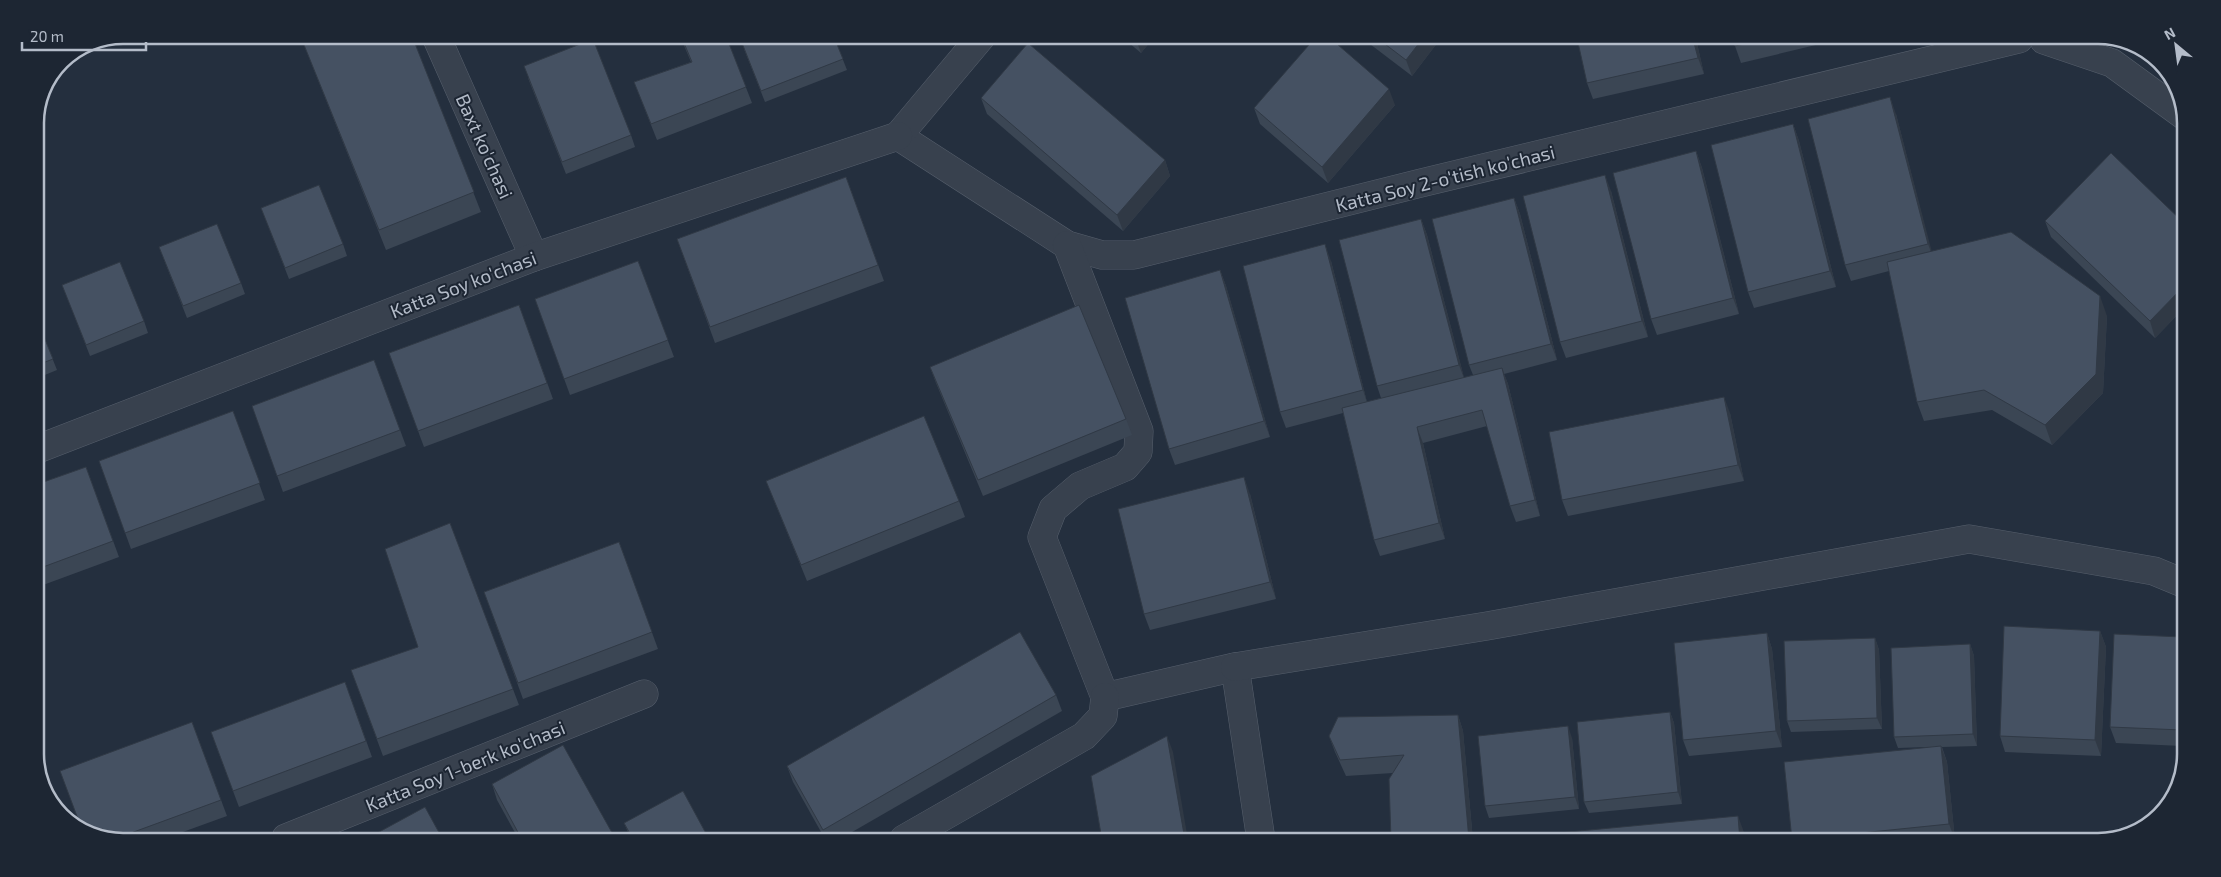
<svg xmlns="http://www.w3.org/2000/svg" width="2221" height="877" font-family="'Exo 2',sans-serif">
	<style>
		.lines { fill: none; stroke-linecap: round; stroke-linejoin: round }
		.minor-casing { stroke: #565f6c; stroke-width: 29 }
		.minor { stroke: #38414e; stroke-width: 28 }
		.wall { fill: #3b4654 }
		.shaded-wall { fill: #303945 }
		.building { fill: #455162; stroke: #303945 }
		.labels { text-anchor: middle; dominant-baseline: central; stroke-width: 4; stroke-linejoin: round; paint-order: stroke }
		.street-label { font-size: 19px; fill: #b4bcc9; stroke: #1d2633 }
		.rim { fill: none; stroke: #b4bcc9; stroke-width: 2.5 }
	</style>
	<rect width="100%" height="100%" fill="#242f3e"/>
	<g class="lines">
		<defs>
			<g id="minor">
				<path d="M 436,36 L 534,257"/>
				<path d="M 2044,40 L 2112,63 L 2186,117"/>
				<path d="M 898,136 L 1067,245 L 1102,255 L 1134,255 L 1421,183 L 2019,39"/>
				<path d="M 898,136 L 981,37"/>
				<path d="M 1067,245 L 1139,431 L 1138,452 L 1125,467 L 1080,486 L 1053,509 L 1042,537 L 1105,697 L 1235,667 L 1261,840"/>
				<path d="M 35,450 L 534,257 L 898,136"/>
				<path d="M 1235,667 L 1487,626 L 1969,539 L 2154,571 L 2183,583"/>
				<path d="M 286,838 L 644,694"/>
				<path d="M 904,839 L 1084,736 L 1103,716 L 1105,697"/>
			</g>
		</defs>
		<use href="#minor" class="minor-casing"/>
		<use href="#minor" class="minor"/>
	</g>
	<g class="wall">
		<path d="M 300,35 L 412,36 L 481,212 L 386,250 Z"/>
		<path d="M 680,36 L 726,36 L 752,103 L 657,140 L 634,82 L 691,62 Z"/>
		<path d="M 834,37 L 847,70 L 765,102 L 744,49 Z"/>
		<path d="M 1122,37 L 1154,37 L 1141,53 Z"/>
		<path d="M 1362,38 L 1441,38 L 1412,76 Z"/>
		<path d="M 1696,39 L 1704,74 L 1593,99 L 1587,83 Z"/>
		<path d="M 1733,39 L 1841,39 L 1741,63 L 1735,46 Z"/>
		<path d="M 528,78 L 631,135 L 635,147 L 566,174 Z"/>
		<path d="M 981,98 L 1165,160 L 1170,176 L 1123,231 L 987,114 Z"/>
		<path d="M 1395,105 L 1328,183 L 1260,124 L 1254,108 Z"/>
		<path d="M 1896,114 L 1931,251 L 2107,316 L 2103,393 L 2052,445 L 1992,410 L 1924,421 L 1917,402 L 1889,271 L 1851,281 L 1845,265 Z"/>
		<path d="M 1793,124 L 1799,141 L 1836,287 L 1754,308 L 1748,292 Z"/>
		<path d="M 1696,151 L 1702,168 L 1739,314 L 1657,335 L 1651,319 Z"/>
		<path d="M 846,177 L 884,281 L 715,343 L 677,239 Z"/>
		<path d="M 1611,191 L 1648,337 L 1566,358 L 1560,342 Z"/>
		<path d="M 1514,198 L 1520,214 L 1557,360 L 1504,374 L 1508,384 L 1540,516 L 1516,522 L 1510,506 L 1487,426 L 1423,443 L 1445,539 L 1380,556 L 1374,540 L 1343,413 L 1286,428 L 1280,412 L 1331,261 L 1367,402 L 1381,398 L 1377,386 L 1421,219 L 1427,235 L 1464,378 L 1473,375 L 1469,365 Z"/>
		<path d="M 261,208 L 343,244 L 347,256 L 289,279 Z"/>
		<path d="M 2045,221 L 2185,224 L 2184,308 L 2155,338 L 2051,237 Z"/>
		<path d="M 159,247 L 241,283 L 245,294 L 187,318 Z"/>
		<path d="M 638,261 L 674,357 L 570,395 L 535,299 Z"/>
		<path d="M 1220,270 L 1226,286 L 1270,437 L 1175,465 L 1169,449 Z"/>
		<path d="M 67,297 L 144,321 L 148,333 L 90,356 Z"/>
		<path d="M 519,305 L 553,399 L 424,447 L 389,353 Z"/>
		<path d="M 35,315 L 57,370 L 35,379 Z"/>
		<path d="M 374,360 L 406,446 L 283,492 L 252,406 Z"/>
		<path d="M 930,367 L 1126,419 L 1132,435 L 983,496 L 936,383 Z"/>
		<path d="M 233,411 L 265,500 L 131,549 L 99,461 Z"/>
		<path d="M 1730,413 L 1744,481 L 1568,516 L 1562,500 Z"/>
		<path d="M 86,467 L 119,557 L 35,588 L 35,485 Z"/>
		<path d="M 766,481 L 959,501 L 965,517 L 807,581 Z"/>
		<path d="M 1250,494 L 1276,599 L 1150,630 L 1144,614 Z"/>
		<path d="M 450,523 L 519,705 L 383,756 L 351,670 L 418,647 Z"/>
		<path d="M 619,542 L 658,649 L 523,699 L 484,592 Z"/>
		<path d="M 2100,631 L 2106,647 L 2101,756 L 2005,752 L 2000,736 Z"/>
		<path d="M 1767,633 L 1772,649 L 1782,747 L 1689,756 L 1683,740 Z"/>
		<path d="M 2182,637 L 2182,746 L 2116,743 L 2110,727 Z"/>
		<path d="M 1875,638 L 1879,650 L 1882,729 L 1791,732 L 1787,721 Z"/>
		<path d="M 1970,644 L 1974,656 L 1977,746 L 1942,747 L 1947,762 L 1955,840 L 1937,842 L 1792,841 L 1792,840 L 1928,747 L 1898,748 L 1894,737 Z"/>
		<path d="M 345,682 L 372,757 L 239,807 L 211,732 Z"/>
		<path d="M 1056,695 L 1062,711 L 840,839 L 825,839 L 793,782 L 787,766 Z"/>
		<path d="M 1670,712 L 1674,723 L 1682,804 L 1589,813 L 1584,802 Z"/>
		<path d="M 1458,715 L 1463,731 L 1473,840 L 1745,835 L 1745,841 L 1391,840 L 1393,773 L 1346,776 L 1335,752 L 1329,736 Z"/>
		<path d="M 192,722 L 227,816 L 169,837 L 94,837 Z"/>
		<path d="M 1572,738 L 1579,809 L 1489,818 L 1485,806 Z"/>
		<path d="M 492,784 L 615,838 L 518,838 L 497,800 Z"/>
		<path d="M 624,823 L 709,839 L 631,839 Z"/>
	</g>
	<g class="shaded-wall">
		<path d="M 1135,37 L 1154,37 L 1141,53 Z"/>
		<path d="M 1423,38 L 1441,38 L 1412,76 L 1406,60 Z"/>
		<path d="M 1693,39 L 1696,39 L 1704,74 L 1698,58 Z"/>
		<path d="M 1389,89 L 1395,105 L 1328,183 L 1322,167 Z"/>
		<path d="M 1890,97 L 1896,114 L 1934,260 L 1928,244 Z"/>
		<path d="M 1793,124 L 1799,141 L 1836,287 L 1830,271 Z"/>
		<path d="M 1696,151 L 1702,168 L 1739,314 L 1733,298 Z"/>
		<path d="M 1165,160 L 1170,176 L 1123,231 L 1117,215 Z"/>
		<path d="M 1605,175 L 1611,191 L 1648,337 L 1642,321 Z"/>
		<path d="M 1514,198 L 1520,214 L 1557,360 L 1551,344 Z"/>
		<path d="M 1421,219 L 1427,235 L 1465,381 L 1459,365 Z"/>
		<path d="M 1325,244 L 1331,261 L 1368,406 L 1363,390 Z"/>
		<path d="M 1220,270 L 1226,286 L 1270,437 L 1264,421 Z"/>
		<path d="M 2185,285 L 2184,308 L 2155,338 L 2150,321 Z"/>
		<path d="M 2100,296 L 2107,316 L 2103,393 L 2052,445 L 2045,425 Z"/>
		<path d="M 1502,368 L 1508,384 L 1540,516 L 1535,500 Z"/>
		<path d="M 1724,397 L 1730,413 L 1744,481 L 1738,465 Z"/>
		<path d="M 1417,427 L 1423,443 L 1445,539 L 1439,523 Z"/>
		<path d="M 1244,477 L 1250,494 L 1276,599 L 1270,582 Z"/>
		<path d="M 2100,631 L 2106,647 L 2101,756 L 2095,740 Z"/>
		<path d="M 1767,633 L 1772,649 L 1782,747 L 1776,731 Z"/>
		<path d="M 1875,638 L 1879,650 L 1882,729 L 1877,718 Z"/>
		<path d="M 1970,644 L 1974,656 L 1977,746 L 1973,734 Z"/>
		<path d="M 1670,712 L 1674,723 L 1682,804 L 1678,792 Z"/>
		<path d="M 1458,715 L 1463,731 L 1473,841 L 1469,840 Z"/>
		<path d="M 1568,726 L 1572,738 L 1579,809 L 1575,797 Z"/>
		<path d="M 1167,736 L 1173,752 L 1188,840 L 1185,840 Z"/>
		<path d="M 1941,746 L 1947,762 L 1955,840 L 1949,824 Z"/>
		<path d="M 1738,816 L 1745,835 L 1745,841 L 1740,841 Z"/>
	</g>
	<g class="building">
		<path d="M 300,35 L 412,36 L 474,192 L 379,230 Z"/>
		<path d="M 681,36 L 726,36 L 746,87 L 651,124 L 634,82 L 692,62 Z"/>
		<path d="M 743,36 L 834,37 L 843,59 L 761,91 L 740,38 Z"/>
		<path d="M 1315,38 L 1330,38 L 1389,89 L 1322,167 L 1254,108 Z"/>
		<path d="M 1377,38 L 1423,38 L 1406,60 Z"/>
		<path d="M 1577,38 L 1693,39 L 1698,58 L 1587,83 Z"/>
		<path d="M 593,39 L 631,135 L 562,162 L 524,66 Z"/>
		<path d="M 1733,39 L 1767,39 L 1735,46 Z"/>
		<path d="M 1028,43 L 1165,160 L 1117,215 L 981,98 Z"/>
		<path d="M 1890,97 L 1928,244 L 1845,265 L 1808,119 Z"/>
		<path d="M 1793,124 L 1830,271 L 1748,292 L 1711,145 Z"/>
		<path d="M 1696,151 L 1733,298 L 1651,319 L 1613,173 Z"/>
		<path d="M 2111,153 L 2185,224 L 2185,285 L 2150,321 L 2045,221 Z"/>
		<path d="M 1605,175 L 1642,321 L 1560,342 L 1523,196 Z"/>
		<path d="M 846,177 L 878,265 L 710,327 L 677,239 Z"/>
		<path d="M 319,185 L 343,244 L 285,268 L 261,208 Z"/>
		<path d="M 1514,198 L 1551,344 L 1469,365 L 1432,219 Z"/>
		<path d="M 1421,219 L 1459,365 L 1377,386 L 1339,240 Z"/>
		<path d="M 217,224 L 241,283 L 183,306 L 159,247 Z"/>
		<path d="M 2011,232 L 2100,296 L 2096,374 L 2045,425 L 1984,390 L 1917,402 L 1887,262 Z"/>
		<path d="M 1325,244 L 1363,390 L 1280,412 L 1243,266 Z"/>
		<path d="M 638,261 L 668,340 L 564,379 L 535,299 Z"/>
		<path d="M 120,262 L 144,321 L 86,345 L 62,285 Z"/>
		<path d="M 1220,270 L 1264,421 L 1169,449 L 1125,298 Z"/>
		<path d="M 519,305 L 547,383 L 418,431 L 389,353 Z"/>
		<path d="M 1079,305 L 1126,419 L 978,480 L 930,367 Z"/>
		<path d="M 35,315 L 53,359 L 35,366 Z"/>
		<path d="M 374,360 L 400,430 L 277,476 L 252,406 Z"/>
		<path d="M 1502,368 L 1535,500 L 1510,506 L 1482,410 L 1417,427 L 1439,523 L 1374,540 L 1342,408 Z"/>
		<path d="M 1724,397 L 1738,465 L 1562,500 L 1549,432 Z"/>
		<path d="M 233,411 L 260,483 L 125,533 L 99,461 Z"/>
		<path d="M 924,416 L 959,501 L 801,565 L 766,481 Z"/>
		<path d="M 86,467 L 113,541 L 35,570 L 35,485 Z"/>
		<path d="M 1244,477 L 1270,582 L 1144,614 L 1118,509 Z"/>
		<path d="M 450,523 L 513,689 L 377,739 L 351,670 L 418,647 L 385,549 Z"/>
		<path d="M 619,542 L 652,632 L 518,683 L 484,592 Z"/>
		<path d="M 2004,626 L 2100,631 L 2095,740 L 2000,736 Z"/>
		<path d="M 1020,632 L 1056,695 L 823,830 L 787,766 Z"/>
		<path d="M 1767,633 L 1776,731 L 1683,740 L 1674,643 Z"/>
		<path d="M 2114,634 L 2182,637 L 2182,730 L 2110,727 Z"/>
		<path d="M 1875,638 L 1877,718 L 1787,721 L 1784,641 Z"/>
		<path d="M 1970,644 L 1973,734 L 1894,737 L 1891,648 Z"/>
		<path d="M 345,682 L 366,741 L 233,791 L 211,732 Z"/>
		<path d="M 1670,712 L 1678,792 L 1584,802 L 1577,722 Z"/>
		<path d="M 1458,715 L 1469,840 L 1391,840 L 1389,779 L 1404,755 L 1340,760 L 1329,736 L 1338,717 Z"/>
		<path d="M 192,722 L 221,800 L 120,837 L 94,837 L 81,827 L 60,771 Z"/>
		<path d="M 1568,726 L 1575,797 L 1485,806 L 1478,736 Z"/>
		<path d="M 1167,736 L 1185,840 L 1102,840 L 1091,776 Z"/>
		<path d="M 563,745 L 615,838 L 521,838 L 492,784 Z"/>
		<path d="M 1941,746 L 1949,824 L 1792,840 L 1784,762 Z"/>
		<path d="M 683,791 L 709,839 L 633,839 L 624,823 Z"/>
		<path d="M 425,807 L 442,838 L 368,838 Z"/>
		<path d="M 1738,816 L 1740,841 L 1473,841 Z"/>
	</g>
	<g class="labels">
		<g class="street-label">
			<text transform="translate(485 146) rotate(66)">Baxt ko'chasi</text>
			<text transform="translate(1445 178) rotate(-14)">Katta Soy 2-o'tish ko'chasi</text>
			<text transform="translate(463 284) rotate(-21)">Katta Soy ko'chasi</text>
			<text transform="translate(465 766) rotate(-22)">Katta Soy 1-berk ko'chasi</text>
		</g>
	</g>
	<path d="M0 0H2221V877H0ZM123 44H2098A79 79 0 0 1 2177 123V754A79 79 0 0 1 2098 833H123A79 79 0 0 1 44 754V123A79 79 0 0 1 123 44Z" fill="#1d2633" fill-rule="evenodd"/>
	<path class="rim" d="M123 44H2098A79 79 0 0 1 2177 123V754A79 79 0 0 1 2098 833H123A79 79 0 0 1 44 754V123A79 79 0 0 1 123 44Z"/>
	<g transform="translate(2176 45) rotate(331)" stroke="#1d2633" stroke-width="4" paint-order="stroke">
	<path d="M0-4L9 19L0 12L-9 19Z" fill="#b4bcc9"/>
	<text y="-8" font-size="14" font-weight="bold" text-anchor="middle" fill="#b4bcc9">N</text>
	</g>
	<path d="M22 42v8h124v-8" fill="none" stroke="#b4bcc9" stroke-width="2.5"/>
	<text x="30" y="42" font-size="15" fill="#b4bcc9" stroke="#1d2633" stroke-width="4" paint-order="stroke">20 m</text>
</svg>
